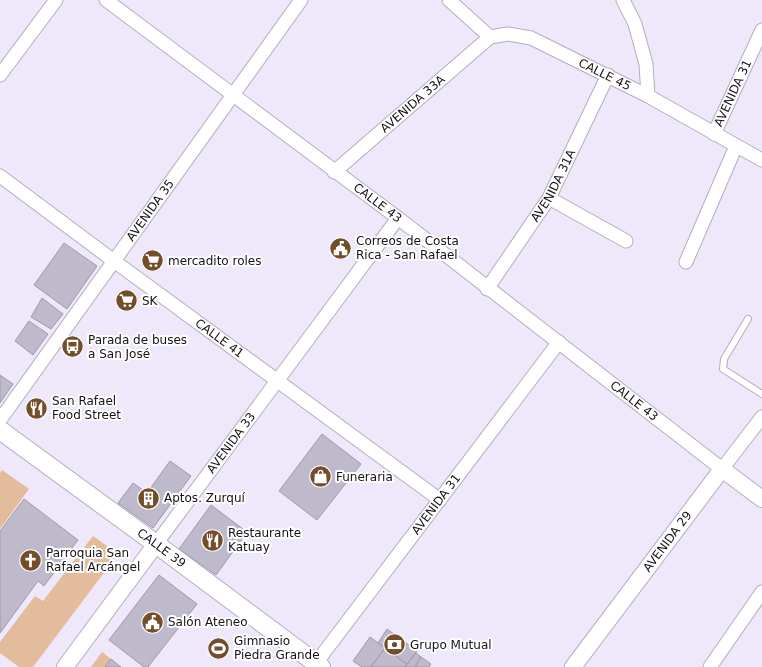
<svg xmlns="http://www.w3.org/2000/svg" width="762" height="667" font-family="'DejaVu Sans',sans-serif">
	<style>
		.green { fill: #e3bc9b }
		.building { fill: #bfbacb; stroke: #9f9aaa }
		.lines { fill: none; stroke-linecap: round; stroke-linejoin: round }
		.service-casing { stroke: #b3aebe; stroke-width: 8 }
		.minor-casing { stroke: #b3aebe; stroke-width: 15 }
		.tertiary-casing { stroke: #b3aebe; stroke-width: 18 }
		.secondary-casing { stroke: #b3aebe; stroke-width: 20 }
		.service { stroke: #fff; stroke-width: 6 }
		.minor { stroke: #fff; stroke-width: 13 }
		.tertiary { stroke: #fff; stroke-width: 16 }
		.secondary { stroke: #fff; stroke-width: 18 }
		.labels { text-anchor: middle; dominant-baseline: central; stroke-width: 4; stroke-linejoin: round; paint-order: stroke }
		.street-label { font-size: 12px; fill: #141218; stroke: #fff }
		.poi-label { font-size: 12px; fill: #141218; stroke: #fff; text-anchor: start }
	</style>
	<rect width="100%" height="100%" fill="#eee8fa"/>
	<g class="green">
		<path d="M 2,470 L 29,489 L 0,529 L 0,473 Z"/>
		<path d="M 93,536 L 118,554 L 33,667 L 19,667 L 0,653 L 0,642 L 35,596 L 43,601 Z"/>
		<path d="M 102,652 L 121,667 L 91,667 Z"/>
	</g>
	<g class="building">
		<path d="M 64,243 L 97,266 L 67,309 L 34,285 Z"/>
		<path d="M 42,298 L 63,314 L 51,329 L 31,317 Z"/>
		<path d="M 29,321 L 48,334 L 33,355 L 15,341 Z"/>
		<path d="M 0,375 L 13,384 L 0,403 Z"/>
		<path d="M 322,434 L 361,464 L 317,520 L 279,491 Z"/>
		<path d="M 170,461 L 191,476 L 153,528 L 118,503 L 133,483 L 147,493 Z"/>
		<path d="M 24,499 L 78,540 L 44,586 L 38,581 L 0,633 L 0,531 Z"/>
		<path d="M 211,505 L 247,532 L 216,575 L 179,549 Z"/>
		<path d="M 159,575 L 197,604 L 148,667 L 144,667 L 109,640 Z"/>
		<path d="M 387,629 L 417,651 L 407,664 L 378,643 Z"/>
		<path d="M 370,637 L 385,648 L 371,667 L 362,667 L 353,661 Z"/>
		<path d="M 385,648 L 407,664 L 405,667 L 371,667 Z"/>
		<path d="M 416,653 L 421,657 L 415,667 L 405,667 Z"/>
		<path d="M 421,657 L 431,664 L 429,667 L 415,667 Z"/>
		<path d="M 111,659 L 121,667 L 105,667 Z"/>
	</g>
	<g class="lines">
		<defs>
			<path id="service" d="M 748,319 L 724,359 L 723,369 L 762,394"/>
			<g id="minor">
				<path id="s1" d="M 106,0 L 398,218 L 722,469 L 762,417"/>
				<path id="s2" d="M 449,0 L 490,37 L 508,34 L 531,38 L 648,96 L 762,160"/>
				<path d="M 623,0 L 635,24 L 646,64 L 648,96"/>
				<path d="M 0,75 L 56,0"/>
				<path id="s3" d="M 714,134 L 762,30"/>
				<path id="s4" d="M 334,172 L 490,37"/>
				<path id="s5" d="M 0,176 L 114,261 L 440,500"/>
				<path d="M 549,198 L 626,241"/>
				<path d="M 686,262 L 736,146"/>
				<path id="s6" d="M 487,289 L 549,198 L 608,75"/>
				<path id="s7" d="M 0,420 L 301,0"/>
				<path id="s8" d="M 156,544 L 398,218"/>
				<path id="s9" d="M 313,667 L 559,342"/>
				<path d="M 710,667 L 762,592"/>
			</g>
			<g id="tertiary">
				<path d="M 65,667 L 156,544"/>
				<path id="s10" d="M 573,667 L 722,469 L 762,499"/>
			</g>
			<g id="secondary">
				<path id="s11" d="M 0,430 L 156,544 L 321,667"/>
			</g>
		</defs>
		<use href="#service" class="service-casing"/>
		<use href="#minor" class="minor-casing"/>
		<use href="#tertiary" class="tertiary-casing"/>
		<use href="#secondary" class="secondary-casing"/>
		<use href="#service" class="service"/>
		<use href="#minor" class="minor"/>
		<use href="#tertiary" class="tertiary"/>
		<use href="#secondary" class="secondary"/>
	</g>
	<defs>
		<symbol id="civic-disc" viewBox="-11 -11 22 22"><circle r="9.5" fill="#744d2a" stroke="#fff"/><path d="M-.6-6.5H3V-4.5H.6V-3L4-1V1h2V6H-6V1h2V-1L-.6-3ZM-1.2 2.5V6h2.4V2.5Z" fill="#fff"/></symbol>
		<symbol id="supermarket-disc" viewBox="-11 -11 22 22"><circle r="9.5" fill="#744d2a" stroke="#fff"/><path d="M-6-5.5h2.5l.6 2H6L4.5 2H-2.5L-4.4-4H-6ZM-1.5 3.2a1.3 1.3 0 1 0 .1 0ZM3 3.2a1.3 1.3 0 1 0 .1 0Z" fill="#fff"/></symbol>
		<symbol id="bus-disc" viewBox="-11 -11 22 22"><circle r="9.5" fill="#744d2a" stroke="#fff"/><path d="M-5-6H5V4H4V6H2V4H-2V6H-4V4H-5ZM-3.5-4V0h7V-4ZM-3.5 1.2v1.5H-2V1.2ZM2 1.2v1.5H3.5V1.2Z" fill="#fff"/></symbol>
		<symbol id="restaurant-disc" viewBox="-11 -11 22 22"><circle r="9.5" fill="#744d2a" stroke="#fff"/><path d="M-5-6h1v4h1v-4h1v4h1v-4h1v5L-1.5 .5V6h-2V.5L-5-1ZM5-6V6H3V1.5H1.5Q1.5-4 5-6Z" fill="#fff"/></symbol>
		<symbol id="shop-disc" viewBox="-11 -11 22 22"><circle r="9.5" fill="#744d2a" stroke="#fff"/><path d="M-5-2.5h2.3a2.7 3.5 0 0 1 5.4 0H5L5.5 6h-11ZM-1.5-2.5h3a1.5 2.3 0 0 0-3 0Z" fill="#fff"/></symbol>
		<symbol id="building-disc" viewBox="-11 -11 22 22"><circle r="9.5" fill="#744d2a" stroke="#fff"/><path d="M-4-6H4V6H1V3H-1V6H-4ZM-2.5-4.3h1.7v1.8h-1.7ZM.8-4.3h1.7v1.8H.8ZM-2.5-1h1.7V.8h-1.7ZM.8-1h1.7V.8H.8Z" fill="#fff"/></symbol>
		<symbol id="church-disc" viewBox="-11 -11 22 22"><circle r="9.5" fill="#744d2a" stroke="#fff"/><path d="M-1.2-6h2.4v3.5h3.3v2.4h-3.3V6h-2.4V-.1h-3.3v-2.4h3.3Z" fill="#fff"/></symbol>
		<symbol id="bank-disc" viewBox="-11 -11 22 22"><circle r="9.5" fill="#744d2a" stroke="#fff"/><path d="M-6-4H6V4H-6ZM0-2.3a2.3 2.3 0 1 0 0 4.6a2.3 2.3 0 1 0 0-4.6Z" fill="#fff"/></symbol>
		<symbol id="stadium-disc" viewBox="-11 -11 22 22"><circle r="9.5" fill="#744d2a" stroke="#fff"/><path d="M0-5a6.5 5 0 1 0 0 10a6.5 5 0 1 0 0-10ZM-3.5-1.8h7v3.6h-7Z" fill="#fff"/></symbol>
	</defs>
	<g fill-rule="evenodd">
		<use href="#civic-disc" x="328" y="236" width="25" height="25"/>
		<use href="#supermarket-disc" x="140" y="248" width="25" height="25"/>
		<use href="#supermarket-disc" x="114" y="288" width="25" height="25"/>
		<use href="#bus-disc" x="60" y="334" width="25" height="25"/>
		<use href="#restaurant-disc" x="24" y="396" width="25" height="25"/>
		<use href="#shop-disc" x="308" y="464" width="25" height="25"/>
		<use href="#building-disc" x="136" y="486" width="25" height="25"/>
		<use href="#restaurant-disc" x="200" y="528" width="25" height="25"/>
		<use href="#church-disc" x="18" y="548" width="25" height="25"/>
		<use href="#civic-disc" x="140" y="610" width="25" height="25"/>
		<use href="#bank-disc" x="382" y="632" width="25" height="25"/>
		<use href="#stadium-disc" x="206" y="636" width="25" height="25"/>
	</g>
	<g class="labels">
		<g class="street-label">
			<text stroke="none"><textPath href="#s2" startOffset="179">CALLE 45</textPath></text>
			<text stroke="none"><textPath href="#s3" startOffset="45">AVENIDA 31</textPath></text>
			<text stroke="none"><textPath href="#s4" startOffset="104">AVENIDA 33A</textPath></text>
			<text stroke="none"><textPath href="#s6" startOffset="123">AVENIDA 31A</textPath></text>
			<text stroke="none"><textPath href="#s1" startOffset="339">CALLE 43</textPath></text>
			<text stroke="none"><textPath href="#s7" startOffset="258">AVENIDA 35</textPath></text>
			<text stroke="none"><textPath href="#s5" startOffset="273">CALLE 41</textPath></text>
			<text stroke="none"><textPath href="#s1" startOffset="663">CALLE 43</textPath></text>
			<text stroke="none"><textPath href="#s8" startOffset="126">AVENIDA 33</textPath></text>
			<text stroke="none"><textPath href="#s9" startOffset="204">AVENIDA 31</textPath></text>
			<text stroke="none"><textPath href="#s10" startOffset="157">AVENIDA 29</textPath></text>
			<text stroke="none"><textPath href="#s11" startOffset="200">CALLE 39</textPath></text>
		</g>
		<g class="poi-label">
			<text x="356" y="241">Correos de Costa<tspan x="356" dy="14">Rica - San Rafael</tspan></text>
			<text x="168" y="261">mercadito roles</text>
			<text x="142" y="301">SK</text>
			<text x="88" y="340">Parada de buses<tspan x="88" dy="14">a San José</tspan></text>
			<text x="52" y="401">San Rafael<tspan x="52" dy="14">Food Street</tspan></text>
			<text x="336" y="477">Funeraria</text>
			<text x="164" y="498">Aptos. Zurquí</text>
			<text x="228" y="533">Restaurante<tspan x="228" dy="14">Katuay</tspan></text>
			<text x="46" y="553">Parroquia San<tspan x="46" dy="14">Rafael Arcángel</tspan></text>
			<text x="168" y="622">Salón Ateneo</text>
			<text x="234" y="641">Gimnasio<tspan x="234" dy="14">Piedra Grande</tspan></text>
			<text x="410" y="645">Grupo Mutual</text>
		</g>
	</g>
</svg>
